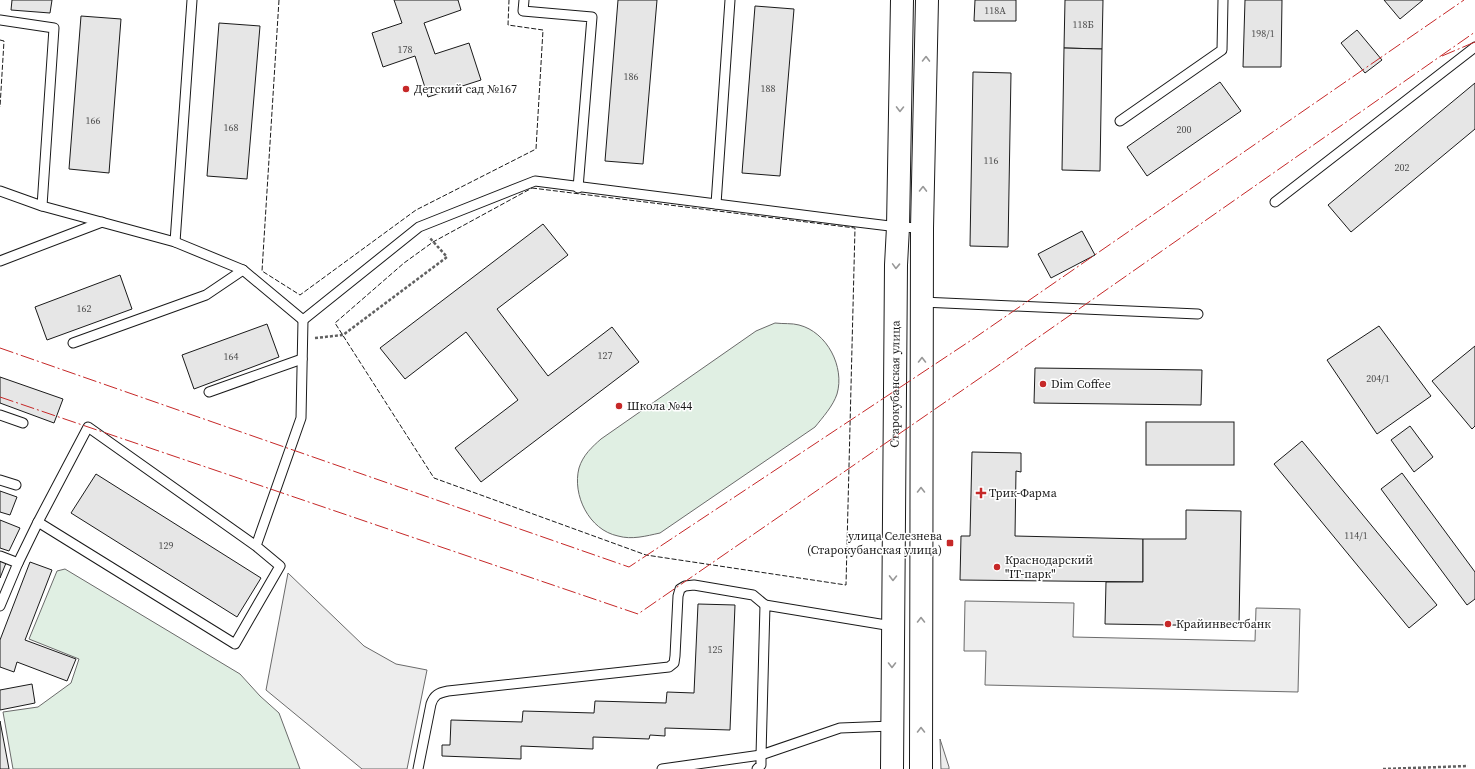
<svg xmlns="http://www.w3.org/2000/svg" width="1475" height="769" font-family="'Source Serif 4',serif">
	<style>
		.green { fill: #e0efe3; stroke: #6a6a6a }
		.parking { fill: #ededed; stroke: #6a6a6a }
		.building { fill: #e6e6e6; stroke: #1a1a1a }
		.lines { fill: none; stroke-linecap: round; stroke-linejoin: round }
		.service-casing { stroke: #1a1a1a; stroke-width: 11 }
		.primary-casing { stroke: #1a1a1a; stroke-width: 24 }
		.path { stroke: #5f5f5f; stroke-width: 2.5; stroke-dasharray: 3 2; stroke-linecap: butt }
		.service { stroke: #fff; stroke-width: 9 }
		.primary { stroke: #fff; stroke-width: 22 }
		.fence { stroke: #1a1a1a; stroke-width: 1; stroke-dasharray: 5 2; stroke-linecap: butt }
		.power { stroke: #c62828; stroke-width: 1; stroke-dasharray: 14 3 2 3; stroke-linecap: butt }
		.oneway { stroke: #989898 }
		.poi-dot { fill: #c62828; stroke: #fff; stroke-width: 1.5 }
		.labels { text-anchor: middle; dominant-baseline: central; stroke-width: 3; stroke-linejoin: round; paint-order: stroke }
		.number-label { font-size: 10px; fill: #4d4d4d }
		.poi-label { font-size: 12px; fill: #1a1a1a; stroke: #fff; text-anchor: start }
		.street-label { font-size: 12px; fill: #1a1a1a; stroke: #fff }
	</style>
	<rect width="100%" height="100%" fill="#fff"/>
	<g class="green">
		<path d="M 775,323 C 783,324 792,323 799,325 C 827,332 845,367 837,394 C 833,406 823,417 815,427 L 660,533 C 646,536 632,540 618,536 C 589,530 572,495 579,468 C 583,455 592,447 601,439 L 756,331 Z"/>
		<path d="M 65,569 L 240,674 L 260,696 L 279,713 L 300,769 L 13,769 L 3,712 L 38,707 L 71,683 L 79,659 L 29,639 L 57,571 Z"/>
	</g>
	<g class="parking">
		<path d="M 288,573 L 364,646 L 396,664 L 427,670 L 407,769 L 362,769 L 266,690 Z"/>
		<path d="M 965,601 L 1074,603 L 1073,637 L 1255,641 L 1256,608 L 1300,609 L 1298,692 L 985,685 L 986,651 L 964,651 Z"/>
		<path d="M 940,739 L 949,767 L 949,769 L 941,769 Z"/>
	</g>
	<g class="building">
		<path d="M 12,0 L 52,0 L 50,13 L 11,10 Z"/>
		<path d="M 394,0 L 458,0 L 461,10 L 424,23 L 435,54 L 469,43 L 481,80 L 428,97 L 415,56 L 383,67 L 372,33 L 402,23 Z"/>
		<path d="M 618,0 L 657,0 L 643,164 L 605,161 Z"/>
		<path d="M 975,0 L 1016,0 L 1016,21 L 974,21 Z"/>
		<path d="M 1065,0 L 1103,0 L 1102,49 L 1064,48 Z"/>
		<path d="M 1245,0 L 1282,0 L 1281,67 L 1243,67 Z"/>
		<path d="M 1384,0 L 1423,0 L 1400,19 Z"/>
		<path d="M 755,6 L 794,9 L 780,176 L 742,173 Z"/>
		<path d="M 81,16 L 121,19 L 109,173 L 69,169 Z"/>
		<path d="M 219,23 L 260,26 L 247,179 L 207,176 Z"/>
		<path d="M 1357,30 L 1382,60 L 1365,73 L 1341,43 Z"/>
		<path d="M 1064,48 L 1102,49 L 1100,171 L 1062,170 Z"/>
		<path d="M 973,72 L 1011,73 L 1008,247 L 970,246 Z"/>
		<path d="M 1220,82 L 1241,111 L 1147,176 L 1127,147 Z"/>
		<path d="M 1475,83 L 1475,129 L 1351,232 L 1328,205 Z"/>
		<path d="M 543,224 L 568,255 L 497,309 L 548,376 L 612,327 L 639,362 L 481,482 L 455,448 L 518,400 L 466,332 L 405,379 L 380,348 Z"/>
		<path d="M 1082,231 L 1095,255 L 1051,278 L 1038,254 Z"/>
		<path d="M 120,275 L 132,309 L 47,340 L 35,307 Z"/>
		<path d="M 267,324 L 279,357 L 194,389 L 182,355 Z"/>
		<path d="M 1379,326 L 1431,396 L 1377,434 L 1327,360 Z"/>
		<path d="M 1475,346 L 1475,426 L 1472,429 L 1432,381 Z"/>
		<path d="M 1035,368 L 1202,370 L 1201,405 L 1034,403 Z"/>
		<path d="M 0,377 L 63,399 L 54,423 L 0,403 Z"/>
		<rect x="1146" y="422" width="88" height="43"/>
		<path d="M 1410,426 L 1433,457 L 1414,472 L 1391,440 Z"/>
		<path d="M 1302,441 L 1437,605 L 1409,628 L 1274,464 Z"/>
		<path d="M 972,452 L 1021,453 L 1021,472 L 1016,471 L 1015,536 L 1143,539 L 1143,582 L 960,580 L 961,536 L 970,536 Z"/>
		<path d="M 1402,473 L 1475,572 L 1475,599 L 1467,605 L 1381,489 Z"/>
		<path d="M 96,474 L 261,578 L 237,617 L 71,513 Z"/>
		<path d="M 0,491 L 17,497 L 10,515 L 0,512 Z"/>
		<path d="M 1186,510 L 1241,511 L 1239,626 L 1105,624 L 1106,582 L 1143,582 L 1143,539 L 1186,539 Z"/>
		<path d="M 0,520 L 20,528 L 9,551 L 0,548 Z"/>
		<path d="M 0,561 L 6,563 L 0,578 Z"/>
		<path d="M 30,562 L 52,570 L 25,640 L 76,659 L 67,681 L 17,662 L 14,672 L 0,667 L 0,640 Z"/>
		<path d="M 698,604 L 735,605 L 730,730 L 665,728 L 665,736 L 650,735 L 649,739 L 593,737 L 593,749 L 521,746 L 521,759 L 442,756 L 442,745 L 450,745 L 451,720 L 522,722 L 523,711 L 594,713 L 595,701 L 666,703 L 667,692 L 694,693 Z"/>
		<path d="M 32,684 L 35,703 L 0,710 L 0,690 Z"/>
		<path d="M 0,721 L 9,769 L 0,769 Z"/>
	</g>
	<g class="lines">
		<defs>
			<g id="service">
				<path d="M 524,0 L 523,11 L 592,17 L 578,188"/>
				<path d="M 0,20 L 54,28 L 42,206"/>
				<path d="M 1120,121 L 1222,50 L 1223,0"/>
				<path d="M 0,191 L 42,206 L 175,242 L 243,270 L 303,320 L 419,227 L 535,181 L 857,222 L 898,227 L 922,228"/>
				<path d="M 1275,202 L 1475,47"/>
				<path d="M 716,204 L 730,0"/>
				<path d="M 175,242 L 192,0"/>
				<path d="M 0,261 L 102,222"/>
				<path d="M 922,302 L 1198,314"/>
				<path d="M 73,343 L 206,295 L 243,270"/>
				<path d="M 209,392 L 302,359"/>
				<path d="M 0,415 L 23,423"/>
				<path d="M 0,480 L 16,485"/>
				<path d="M 256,546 L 280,566 L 235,644 L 38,522 L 88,427 L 256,546 L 301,418 L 303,320"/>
				<path d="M 0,556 L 18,563 L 0,606"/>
				<path d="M 18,563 L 38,522"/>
				<path d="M 892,726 L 840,728 L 761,755 L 765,605 L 892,626"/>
				<path d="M 418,769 L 431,704 C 434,695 438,693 448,691 L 669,667 L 674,663 L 675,656 L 678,596 L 680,589 L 685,586 L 694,585 L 753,595 L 765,605"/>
				<path d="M 662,769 L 761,755 L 761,765 L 757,769"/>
			</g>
			<g id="primary">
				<path id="s1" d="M 892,769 L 896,265 L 898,227 L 902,0"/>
				<path d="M 921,769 L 922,228 L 927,0"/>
			</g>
		</defs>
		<use href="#service" class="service-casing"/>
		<use href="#primary" class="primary-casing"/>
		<g class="path">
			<path d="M 315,338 L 343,335 L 447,257 L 429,237"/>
			<path d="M 1383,769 L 1468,766"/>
		</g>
		<use href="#service" class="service"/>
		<use href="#primary" class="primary"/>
		<g class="fence">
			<path d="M 279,0 L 262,271 L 300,295 L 416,210 L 536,149 L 543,30 L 508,25 L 509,0"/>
			<path d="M 0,40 L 4,41 L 0,107"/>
			<path d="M 532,188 L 855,228 L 846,585 L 646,555 L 434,478 L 335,323 L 404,263 L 433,242 Z"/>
		</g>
		<g class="power">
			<path d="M 1442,56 L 1475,42"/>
			<path d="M 0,348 L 629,567 L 973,339 L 1464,0"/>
			<path d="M 0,397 L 638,614 L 996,367 L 1475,32"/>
		</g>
	</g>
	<defs><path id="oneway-chevron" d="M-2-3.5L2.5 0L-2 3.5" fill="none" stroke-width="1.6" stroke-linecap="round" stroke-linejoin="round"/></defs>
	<g class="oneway">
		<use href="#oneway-chevron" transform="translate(926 59) rotate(-89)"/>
		<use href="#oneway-chevron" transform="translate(900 109) rotate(91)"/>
		<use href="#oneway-chevron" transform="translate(923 189) rotate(-89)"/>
		<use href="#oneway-chevron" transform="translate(896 266) rotate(92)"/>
		<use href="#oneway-chevron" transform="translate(922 360) rotate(-90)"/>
		<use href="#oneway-chevron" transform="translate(921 490) rotate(-90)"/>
		<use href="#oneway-chevron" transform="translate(893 578) rotate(91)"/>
		<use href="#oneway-chevron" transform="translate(921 620) rotate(-90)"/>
		<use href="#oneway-chevron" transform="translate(892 665) rotate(90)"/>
		<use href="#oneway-chevron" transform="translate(921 730) rotate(-90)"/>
	</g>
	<g class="poi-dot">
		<circle cx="406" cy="89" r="4"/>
		<circle cx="1043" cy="384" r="4"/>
		<circle cx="619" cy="406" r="4"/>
		<path d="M979 487h4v4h4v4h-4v4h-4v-4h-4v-4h4z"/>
		<rect x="946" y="539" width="8" height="8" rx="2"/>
		<circle cx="997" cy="567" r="4"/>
		<circle cx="1168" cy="624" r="4"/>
	</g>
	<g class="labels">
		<g class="number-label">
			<text x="995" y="10">118А</text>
			<text x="1083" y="24">118Б</text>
			<text x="1263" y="33">198/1</text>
			<text x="405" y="49">178</text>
			<text x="631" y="76">186</text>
			<text x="768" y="88">188</text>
			<text x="93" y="120">166</text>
			<text x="231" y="127">168</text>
			<text x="1184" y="129">200</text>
			<text x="991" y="160">116</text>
			<text x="1402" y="167">202</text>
			<text x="84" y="308">162</text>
			<text x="605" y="355">127</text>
			<text x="231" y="356">164</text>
			<text x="1378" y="378">204/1</text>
			<text x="1356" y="535">114/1</text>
			<text x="166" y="545">129</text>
			<text x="715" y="649">125</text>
		</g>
		<g class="poi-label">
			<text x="414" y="89">Детский сад №167</text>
			<text x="1051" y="384">Dim Coffee</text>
			<text x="627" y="406">Школа №44</text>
			<text x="989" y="493">Трик-Фарма</text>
			<text x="942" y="536" text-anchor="end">улица Селезнева<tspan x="942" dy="14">(Старокубанская улица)</tspan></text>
			<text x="1005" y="560">Краснодарский<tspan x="1005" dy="14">"IT-парк"</tspan></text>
			<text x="1176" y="624">Крайинвестбанк</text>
		</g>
		<g class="street-label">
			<text stroke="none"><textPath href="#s1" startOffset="385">Старокубанская улица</textPath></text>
		</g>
	</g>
</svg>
